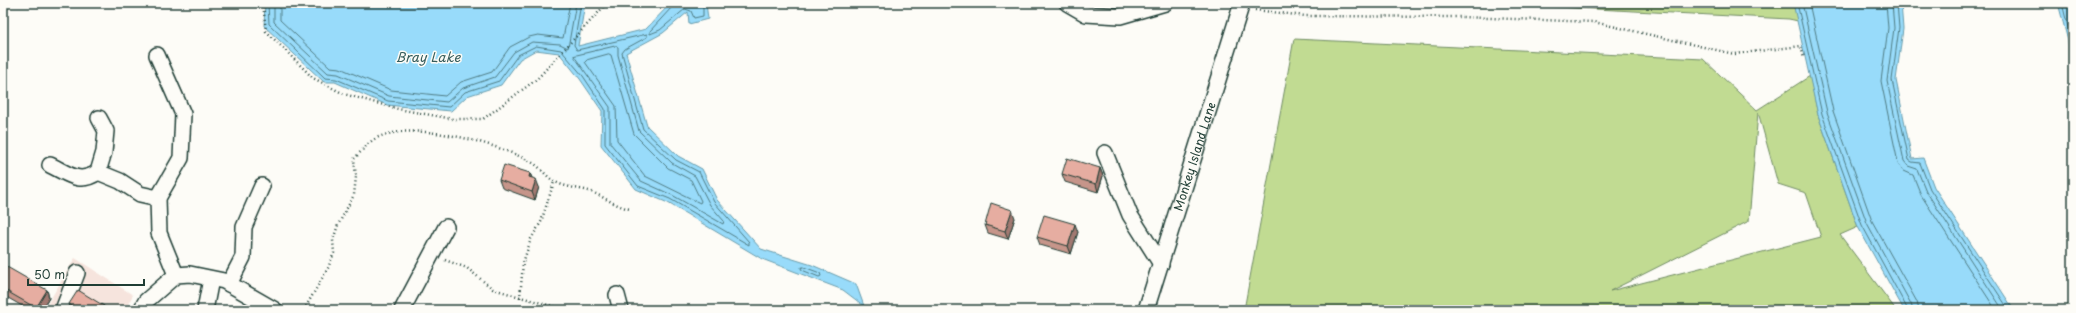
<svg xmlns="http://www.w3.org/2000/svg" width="2076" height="313" font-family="'Playpen Sans',sans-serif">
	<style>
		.built { fill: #f6e4dd }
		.green { fill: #c1db92; stroke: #708c63; fill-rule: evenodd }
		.water { fill: #98dbfa; stroke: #689cab }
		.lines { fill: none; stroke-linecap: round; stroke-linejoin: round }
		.shore { stroke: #4f7c83; stroke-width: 1 }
		.minor-casing { stroke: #1f3d34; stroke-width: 18 }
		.path { stroke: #1f3d34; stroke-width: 2.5; stroke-dasharray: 1 3; stroke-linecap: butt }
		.minor { stroke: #fdfcf7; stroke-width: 15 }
		.wall { fill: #c6958a; stroke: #1f3d34 }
		.shaded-wall { fill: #a17971; stroke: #1f3d34 }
		.building { fill: #e6ada1; stroke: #1f3d34 }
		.labels { text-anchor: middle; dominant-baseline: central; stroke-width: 3; stroke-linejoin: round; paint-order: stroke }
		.street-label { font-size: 12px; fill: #1f3d34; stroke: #fdfcf7 }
		.water-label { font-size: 13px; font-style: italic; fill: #375d5c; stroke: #fdfcf7 }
	</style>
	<rect width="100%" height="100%" fill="#fdfcf7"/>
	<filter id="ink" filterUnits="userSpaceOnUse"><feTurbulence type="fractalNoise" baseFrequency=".025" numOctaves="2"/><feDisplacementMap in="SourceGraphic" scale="8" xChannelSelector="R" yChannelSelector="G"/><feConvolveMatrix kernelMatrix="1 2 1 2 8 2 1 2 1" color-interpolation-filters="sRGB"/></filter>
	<g filter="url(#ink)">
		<path class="built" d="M 75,258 L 133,295 L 125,310 L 44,310 Z"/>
		<g class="green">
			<path d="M 1479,3 L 1793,3 L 1798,21 L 1789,19 Z"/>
			<path d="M 1294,39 L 1703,59 L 1757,110 L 1810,76 L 1818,115 L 1858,227 L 1840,235 L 1896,310 L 1244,310 ZM 1758,112 L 1778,184 L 1806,193 L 1821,237 L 1610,291 L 1749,221 Z"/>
		</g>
		<g class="water">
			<path d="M 265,3 L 585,3 L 578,46 L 646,29 L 671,3 L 706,3 L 708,19 L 689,24 L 688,12 L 663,33 L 626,53 L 647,126 L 678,156 L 702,169 L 717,200 L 761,249 L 812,265 L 856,284 L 864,306 L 843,290 L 762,259 L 668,203 L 636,189 L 601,145 L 602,111 L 580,79 L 559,53 L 536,50 L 520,59 L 501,85 L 467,96 L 451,111 L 387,105 L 335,82 L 324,82 L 264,26 Z"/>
			<path d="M 1793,3 L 1901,3 L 1903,29 L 1896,80 L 1912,159 L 1923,158 L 1934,187 L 2014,310 L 1904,310 L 1858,227 L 1818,115 Z"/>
			<path d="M 2058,3 L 2073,3 L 2073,82 L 2068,41 Z"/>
		</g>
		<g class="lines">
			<g class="shore">
				<path d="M 268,3 L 269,24 L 325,78 L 336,79 L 388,101 L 449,107 L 465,92 L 499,81 L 518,55 L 536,46 L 561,50 L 583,76 L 605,109 L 605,144 L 638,186 L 670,199 L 749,245 L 749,242 L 714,202 L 699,172 L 676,160 L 643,129 L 622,53 L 625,49 L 647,37 L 647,34 L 577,50 L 574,45 L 581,3"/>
				<path d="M 274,3 L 274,22 L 328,73 L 338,74 L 389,96 L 447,102 L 463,88 L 495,77 L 514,52 L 532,42 L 560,44 L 568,48 L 576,3"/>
				<path d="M 280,3 L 280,20 L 330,67 L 340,68 L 391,90 L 445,96 L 461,82 L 492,72 L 510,47 L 529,37 L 538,35 L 563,38 L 570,3"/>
				<path d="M 674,3 L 672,7 L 650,31 L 650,34 L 660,30 L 685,9 L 691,11 L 694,18 L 703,16 L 703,3"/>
				<path d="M 1797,3 L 1822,114 L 1862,225 L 1908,310"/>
				<path d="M 1802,3 L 1827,112 L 1867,223 L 1911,304 L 1913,310"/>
				<path d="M 1809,3 L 1833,111 L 1872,221 L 1917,302 L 1919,310"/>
				<path d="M 1886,3 L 1888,28 L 1881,81 L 1898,163 L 1904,171 L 1913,175 L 1921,195 L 1996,310"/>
				<path d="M 1892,3 L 1894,28 L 1887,81 L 1904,161 L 1908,166 L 1917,169 L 1926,191 L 2003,310"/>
				<path d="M 1897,3 L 1899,28 L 1892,80 L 1909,160 L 1912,162 L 1920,163 L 1930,189 L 2009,310"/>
				<path d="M 2062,3 L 2073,48"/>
				<path d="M 616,46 L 618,47 L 618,55 L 639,131 L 672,163 L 695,176 L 710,205 L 724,221 L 723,224 L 672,195 L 641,181 L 610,143 L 610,107 L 574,56 Z"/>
				<path d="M 609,54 L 611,55 L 634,134 L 668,168 L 691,180 L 701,201 L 700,203 L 645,176 L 617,140 L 616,106 L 585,62 L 587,60 Z"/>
				<path d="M 804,267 L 820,273 L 821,276 L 819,277 L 802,270 L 801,268 Z"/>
			</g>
			<defs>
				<g id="minor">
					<path d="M 1067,3 L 1086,14 L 1120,16 L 1165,3"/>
					<path d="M 157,55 L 183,114 L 181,158 L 158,198 L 159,233 L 176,275"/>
					<path d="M 99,118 L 106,131 L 104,152 L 98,172 L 120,181 L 140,194 L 158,198"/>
					<path d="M 1105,153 L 1130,215 L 1161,264"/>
					<path d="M 50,165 C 69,174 79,185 98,172"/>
					<path d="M 229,284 L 243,257 L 244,227 L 262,186"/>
					<path d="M 617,295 L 621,310"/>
					<path d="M 63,310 L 77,273"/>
					<path d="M 141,310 L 146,301 L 176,275 L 190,274 L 224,281 L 275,310"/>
					<path d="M 205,310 L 211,279"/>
					<path d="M 402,310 L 446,227"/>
					<path id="s1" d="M 1146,310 L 1242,3"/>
				</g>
			</defs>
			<use href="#minor" class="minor-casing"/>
			<g class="path">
				<path d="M 263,3 L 266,31 L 313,78 L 344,94 L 398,109 L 453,119 L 483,119 L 537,79 L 607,3"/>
				<path d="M 1255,10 L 1305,16 L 1462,17 L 1594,22 L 1734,54 L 1801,46 L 1804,59"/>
				<path d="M 445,260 L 467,268 L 493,289 L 562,309"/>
				<path d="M 520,298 L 523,263 L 531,239 L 541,222 L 554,182"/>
				<path d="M 304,310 L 328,268 L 334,253 L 333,240 L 338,225 L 354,195 L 356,177 L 354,159 C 360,153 366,145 373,140 C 408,118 497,143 531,162 C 540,166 545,176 554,181 C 563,187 578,188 589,191 C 603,196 615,206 630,209"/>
				<path d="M 535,310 L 536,303"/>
			</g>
			<use href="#minor" class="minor"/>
		</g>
		<g class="wall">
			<path d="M 1100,168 L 1103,176 L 1098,192 L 1065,182 L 1062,174 Z"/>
			<path d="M 530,173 L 532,178 L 539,187 L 535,200 L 502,188 L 499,180 Z"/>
			<path d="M 1015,218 L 1008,239 L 988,233 L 985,225 Z"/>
			<path d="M 1078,232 L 1071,254 L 1040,245 L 1037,237 Z"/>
			<path d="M 3,274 L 47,290 L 49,298 L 42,310 L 29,310 L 3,295 Z"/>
			<path d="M 69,304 L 104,306 L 106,310 L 71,310 Z"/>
		</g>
		<g class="shaded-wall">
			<path d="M 1100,168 L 1103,176 L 1098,192 L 1096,184 Z"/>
			<path d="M 530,173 L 533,181 L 529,177 Z"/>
			<path d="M 536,179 L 539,187 L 535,200 L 532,192 Z"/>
			<path d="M 1012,210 L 1015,218 L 1008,239 L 1005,231 Z"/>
			<path d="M 1075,224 L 1078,232 L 1071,254 L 1068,246 Z"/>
			<path d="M 47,290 L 49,298 L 42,310 L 37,310 L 36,308 Z"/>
			<path d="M 104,306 L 106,310 L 102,310 Z"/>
		</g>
		<g class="building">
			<path d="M 1067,158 L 1100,168 L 1096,184 L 1062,174 Z"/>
			<path d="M 504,165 L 530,173 L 529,177 L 536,179 L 532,192 L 499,180 Z"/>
			<path d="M 991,203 L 1012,210 L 1005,231 L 985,225 Z"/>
			<path d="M 1044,215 L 1075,224 L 1068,246 L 1037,237 Z"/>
			<path d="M 7,267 L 47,290 L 36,308 L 3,289 L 3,274 Z"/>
			<path d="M 78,290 L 104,306 L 102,310 L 78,310 L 69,304 Z"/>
		</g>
	</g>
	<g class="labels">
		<g class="street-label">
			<text stroke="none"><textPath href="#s1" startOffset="161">Monkey Island Lane</textPath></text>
		</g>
		<g class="water-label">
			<text x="428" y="56">Bray Lake</text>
		</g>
	</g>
	<rect width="2076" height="313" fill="none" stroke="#fdfcf7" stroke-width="16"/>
	<rect x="8" y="8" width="2060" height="297" fill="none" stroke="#1f3d34" stroke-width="1.5" filter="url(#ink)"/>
	<path d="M28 279v6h116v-6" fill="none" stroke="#1f3d34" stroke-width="2"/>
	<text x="34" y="279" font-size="12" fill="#1f3d34" stroke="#fdfcf7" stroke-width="3" paint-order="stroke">50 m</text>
</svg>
